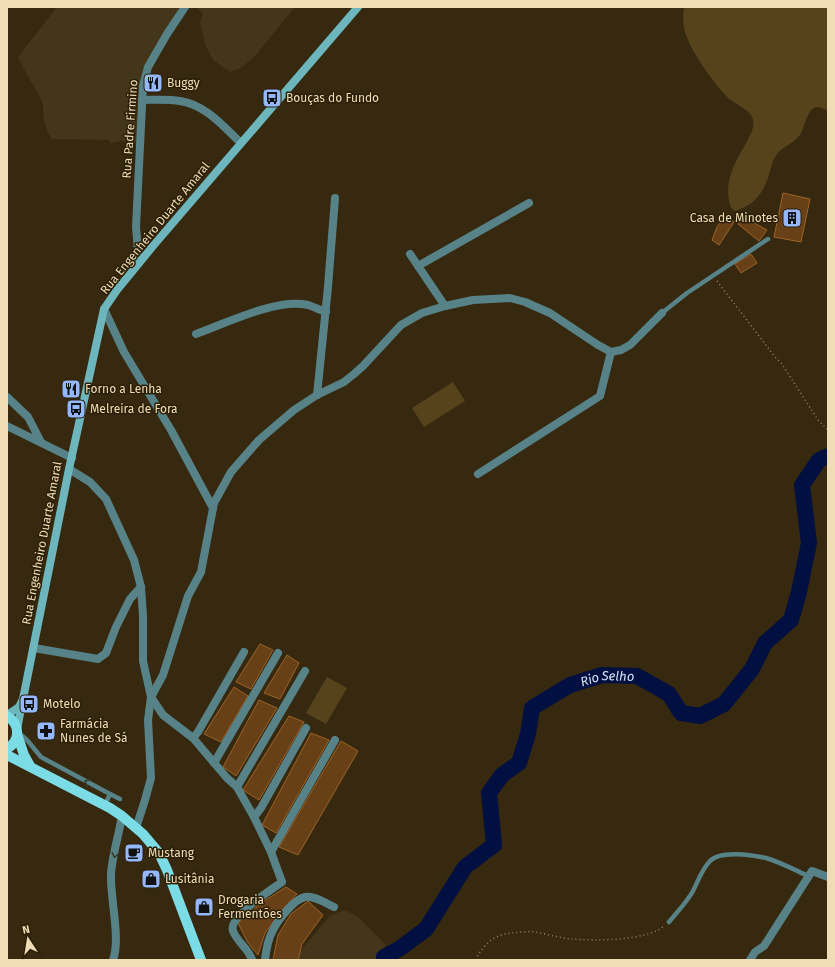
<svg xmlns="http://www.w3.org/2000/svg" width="835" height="967" font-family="'Fira Sans',sans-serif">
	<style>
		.built { fill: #44361a }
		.green { fill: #56431c }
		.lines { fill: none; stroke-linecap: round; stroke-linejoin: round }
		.river { stroke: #011041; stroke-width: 16 }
		.building { fill: #674018; stroke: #9e6323 }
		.path { stroke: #988768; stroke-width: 1.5; stroke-dasharray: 1 3; stroke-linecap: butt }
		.lane { stroke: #578388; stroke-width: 4.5 }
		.street { stroke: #578388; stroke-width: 8 }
		.secondary { stroke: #6db6bd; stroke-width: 8 }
		.primary { stroke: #7cdce6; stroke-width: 10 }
		.oneway { stroke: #383e2d }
		.labels { text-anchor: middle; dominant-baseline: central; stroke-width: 3; stroke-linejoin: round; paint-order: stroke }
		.poi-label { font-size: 12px; fill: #f0dcb7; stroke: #2b2006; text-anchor: start }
		.street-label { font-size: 12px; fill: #f0dcb7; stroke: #2b2006 }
		.water-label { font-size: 13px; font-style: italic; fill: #d8e1f2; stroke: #2b2006 }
	</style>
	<rect width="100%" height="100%" fill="#362910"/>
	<g class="built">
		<path d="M 57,7 L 188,7 L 165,44 L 146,79 L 139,144 L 122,141 L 110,143 L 110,140 L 52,139 L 47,131 L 44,121 L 43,104 L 39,95 L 27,75 L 18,57 Z"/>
		<path d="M 195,7 L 295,7 L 255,56 L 241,68 L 230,72 L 213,60 L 205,44 L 200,22 L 203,13 Z"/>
		<path d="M 344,910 L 357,916 L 386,945 L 376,956 L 375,960 L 298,960 L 300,952 L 307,943 L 330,916 Z"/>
	</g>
	<g class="green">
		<path d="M 684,7 L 828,7 L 828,111 C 824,109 818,105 814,108 C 807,111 804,129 800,135 C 793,145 781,146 775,157 C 772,162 771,169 769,174 C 764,193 754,205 735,211 L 731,208 C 723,185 733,165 745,145 C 749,137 755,129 753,119 C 751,110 735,104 728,98 C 713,82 689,50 684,28 C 683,21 683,14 684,7 Z"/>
		<path d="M 453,382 L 465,401 L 424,427 L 412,408 Z"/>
		<path d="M 327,677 L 347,688 L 326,724 L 306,713 Z"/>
	</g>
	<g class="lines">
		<path class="river" id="s1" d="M 384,960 L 384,957 L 399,949 L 426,929 L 465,867 L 494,845 L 489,793 L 502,775 L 519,763 L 528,734 L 532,708 L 570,685 L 602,675 L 637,676 L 669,694 L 681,713 L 700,716 L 724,704 L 752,669 L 765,643 L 791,620 L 799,592 L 809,543 L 802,485 L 819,460 L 828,456"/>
	</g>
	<g class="building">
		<path d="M 783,193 L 810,199 L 801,242 L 774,237 Z"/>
		<path d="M 725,216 L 734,222 L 719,245 L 712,240 L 717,227 Z"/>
		<path d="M 743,217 L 767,230 L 759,241 L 738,224 Z"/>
		<path d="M 751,254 L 757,263 L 741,273 L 735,264 Z"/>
		<path d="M 260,644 L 273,650 L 251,689 L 236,682 Z"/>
		<path d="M 287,655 L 299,663 L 280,699 L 264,693 Z"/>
		<path d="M 234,687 L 248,696 L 221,742 L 204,734 Z"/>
		<path d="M 259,700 L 277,708 L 236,776 L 223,767 Z"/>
		<path d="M 289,716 L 304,722 L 259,800 L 243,790 Z"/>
		<path d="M 311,733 L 329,740 L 276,833 L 262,825 Z"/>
		<path d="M 341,741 L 358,751 L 298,855 L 279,847 Z"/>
		<path d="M 286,887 L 297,894 L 284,908 L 265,933 L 258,955 L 248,943 L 238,923 L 261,903 Z"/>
		<path d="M 308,901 L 323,915 L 302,944 L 298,960 L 273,960 L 278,935 L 291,914 Z"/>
	</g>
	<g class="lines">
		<g class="path">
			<path d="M 717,281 L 775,357 L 782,364 L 818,420 L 828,430"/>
			<path d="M 476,960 C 477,955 481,951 484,947 C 495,934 507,933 523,932 C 527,932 531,931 535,932 C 547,934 559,938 571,939 C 594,941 647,941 664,926"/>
		</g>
		<g class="lane">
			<path d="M 662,313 L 687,293 L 768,239"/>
			<path d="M 19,733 L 27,740 L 41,757 L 110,794 L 105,805"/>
			<path d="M 110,794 L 120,799"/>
			<path d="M 669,922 C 677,912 687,902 693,891 C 698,881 702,869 710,861 C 720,850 752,855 766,858 C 780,862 795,870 808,876"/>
		</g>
		<g class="street">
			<path d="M 142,100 C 155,100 168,99 180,101 C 206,105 223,126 241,143"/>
			<path d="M 410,254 L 445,306"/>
			<path d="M 139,263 L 136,227 L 143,86 L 148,67 L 167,34 L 185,7"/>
			<path d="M 418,266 L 529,203"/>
			<path d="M 104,309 L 124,352 L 171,430 L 213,508"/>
			<path d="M 196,334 C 227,323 276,298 308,305 C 314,307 320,310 326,312"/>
			<path d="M 317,395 L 328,287 L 335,198"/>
			<path d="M 7,397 L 28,417 L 41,442"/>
			<path d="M 7,426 L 72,458"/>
			<path d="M 69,469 L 90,482 L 106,499 L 134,560 L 141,587 L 143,616 L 143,661 L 151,697 L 163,715 L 193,738 L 227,778 L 237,787 L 254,817 L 271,852 L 282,882 C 271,890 228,917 233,931 C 237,942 249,949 252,960"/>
			<path d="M 478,474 L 600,396 L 611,352"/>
			<path d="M 34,648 L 98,659 L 106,653 L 116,627 L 130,599 L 141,587"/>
			<path d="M 193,738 L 198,732 L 244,652"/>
			<path d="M 214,763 L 278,653"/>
			<path d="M 237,787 L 305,671"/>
			<path d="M 254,817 L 261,808 L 306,728"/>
			<path d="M 136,828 L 145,800 L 151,778 L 148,720 L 151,697 L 163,675 L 188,596 L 201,572 L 214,503 L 231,472 L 259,440 L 294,410 L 317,395 L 344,382 L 354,374 L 363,366 L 401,325 L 422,313 L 445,306 L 473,300 L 510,298 L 525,302 L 550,313 L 598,345 L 611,352 L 621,350 L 630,345 L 662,313"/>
			<path d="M 271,852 L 335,740"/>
			<path d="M 113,960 C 121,938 110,899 111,874 C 112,857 119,834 122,816"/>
			<path d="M 265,960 C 266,950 268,939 273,930 C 278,920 294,899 305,897 C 314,895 327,904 334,907"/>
			<path d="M 750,960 L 755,952 L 764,946 L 812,871 L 828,877"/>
		</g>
		<g class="secondary">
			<path d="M 7,715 L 19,707 L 22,701"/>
			<path d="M 17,729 L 69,469 L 104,309 L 117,290 L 153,246 L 358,7"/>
		</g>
		<g class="primary">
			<path d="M 7,716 C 20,724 21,740 7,749"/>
			<path d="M 17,734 L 24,755 L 30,766"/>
			<path d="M 7,755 L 110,808 L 122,816 L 143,834 L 159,853 L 167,870 L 201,960"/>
		</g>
	</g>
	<defs><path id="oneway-chevron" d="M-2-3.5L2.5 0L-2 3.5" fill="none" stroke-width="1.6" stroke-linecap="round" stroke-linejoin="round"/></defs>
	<g class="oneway">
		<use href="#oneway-chevron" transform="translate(87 782) rotate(-153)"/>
		<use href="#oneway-chevron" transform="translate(115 855) rotate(101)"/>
	</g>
	<defs>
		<symbol id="restaurant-square" viewBox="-11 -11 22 22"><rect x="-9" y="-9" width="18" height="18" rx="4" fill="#94b7fd" stroke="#2b2006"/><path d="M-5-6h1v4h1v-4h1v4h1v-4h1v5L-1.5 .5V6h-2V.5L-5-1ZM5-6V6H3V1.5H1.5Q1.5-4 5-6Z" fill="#111"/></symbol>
		<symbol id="bus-square" viewBox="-11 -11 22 22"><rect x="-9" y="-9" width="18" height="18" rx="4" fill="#94b7fd" stroke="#2b2006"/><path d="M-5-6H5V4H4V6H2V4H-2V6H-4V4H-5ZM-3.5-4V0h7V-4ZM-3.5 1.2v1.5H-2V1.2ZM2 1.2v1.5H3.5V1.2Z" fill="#111"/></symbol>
		<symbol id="building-square" viewBox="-11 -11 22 22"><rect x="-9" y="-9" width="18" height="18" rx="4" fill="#94b7fd" stroke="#2b2006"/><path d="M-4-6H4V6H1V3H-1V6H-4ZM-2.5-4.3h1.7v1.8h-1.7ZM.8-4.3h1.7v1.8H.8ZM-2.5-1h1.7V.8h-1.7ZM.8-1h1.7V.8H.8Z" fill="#111"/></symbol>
		<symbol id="pharmacy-square" viewBox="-11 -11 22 22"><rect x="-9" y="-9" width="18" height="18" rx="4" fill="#94b7fd" stroke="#2b2006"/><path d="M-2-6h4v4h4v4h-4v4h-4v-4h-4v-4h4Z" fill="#111"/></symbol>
		<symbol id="cafe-square" viewBox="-11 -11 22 22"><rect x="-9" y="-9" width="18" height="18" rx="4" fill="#94b7fd" stroke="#2b2006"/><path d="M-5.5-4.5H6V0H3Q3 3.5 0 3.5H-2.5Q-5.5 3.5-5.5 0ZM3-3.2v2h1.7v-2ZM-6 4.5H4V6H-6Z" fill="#111"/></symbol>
		<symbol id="shop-square" viewBox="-11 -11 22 22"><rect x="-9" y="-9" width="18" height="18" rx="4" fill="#94b7fd" stroke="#2b2006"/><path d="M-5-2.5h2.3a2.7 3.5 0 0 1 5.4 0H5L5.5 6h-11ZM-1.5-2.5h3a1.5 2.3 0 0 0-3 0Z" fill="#111"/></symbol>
	</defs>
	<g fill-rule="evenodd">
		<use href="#restaurant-square" x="142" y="72" width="22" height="22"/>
		<use href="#bus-square" x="261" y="87" width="22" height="22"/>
		<use href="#building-square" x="781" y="207" width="22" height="22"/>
		<use href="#restaurant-square" x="60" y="378" width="22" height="22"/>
		<use href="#bus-square" x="65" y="398" width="22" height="22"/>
		<use href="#bus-square" x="18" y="693" width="22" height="22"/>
		<use href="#pharmacy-square" x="35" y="720" width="22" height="22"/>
		<use href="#cafe-square" x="123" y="842" width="22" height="22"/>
		<use href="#shop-square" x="140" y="868" width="22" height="22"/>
		<use href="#shop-square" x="193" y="896" width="22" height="22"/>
	</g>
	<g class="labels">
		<g class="poi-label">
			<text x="167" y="83">Buggy</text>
			<text x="286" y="98">Bouças do Fundo</text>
			<text x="778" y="218" text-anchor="end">Casa de Minotes</text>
			<text x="85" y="389">Forno a Lenha</text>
			<text x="90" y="409">Melreira de Fora</text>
			<text x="43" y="704">Motelo</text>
			<text x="60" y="724">Farmácia<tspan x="60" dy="14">Nunes de Sá</tspan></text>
			<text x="148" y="853">Mustang</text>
			<text x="165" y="879">Lusitânia</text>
			<text x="218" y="900">Drogaria<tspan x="218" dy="14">Fermentões</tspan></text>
		</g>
		<g class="street-label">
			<text transform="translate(130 129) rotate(-86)">Rua Padre Firmino</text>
			<text transform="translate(155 228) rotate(-51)">Rua Engenheiro Duarte Amaral</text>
			<text transform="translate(42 543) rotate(-79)">Rua Engenheiro Duarte Amaral</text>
		</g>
		<g class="water-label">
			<text stroke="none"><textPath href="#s1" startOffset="398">Rio Selho</textPath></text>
		</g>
	</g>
	<rect width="835" height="967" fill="none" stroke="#f0dcb7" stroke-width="16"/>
	<g transform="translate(28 939) rotate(348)" stroke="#2b2006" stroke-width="3" paint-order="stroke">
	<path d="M0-3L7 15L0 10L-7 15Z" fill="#f0dcb7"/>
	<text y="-6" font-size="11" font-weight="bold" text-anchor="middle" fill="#f0dcb7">N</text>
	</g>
</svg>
